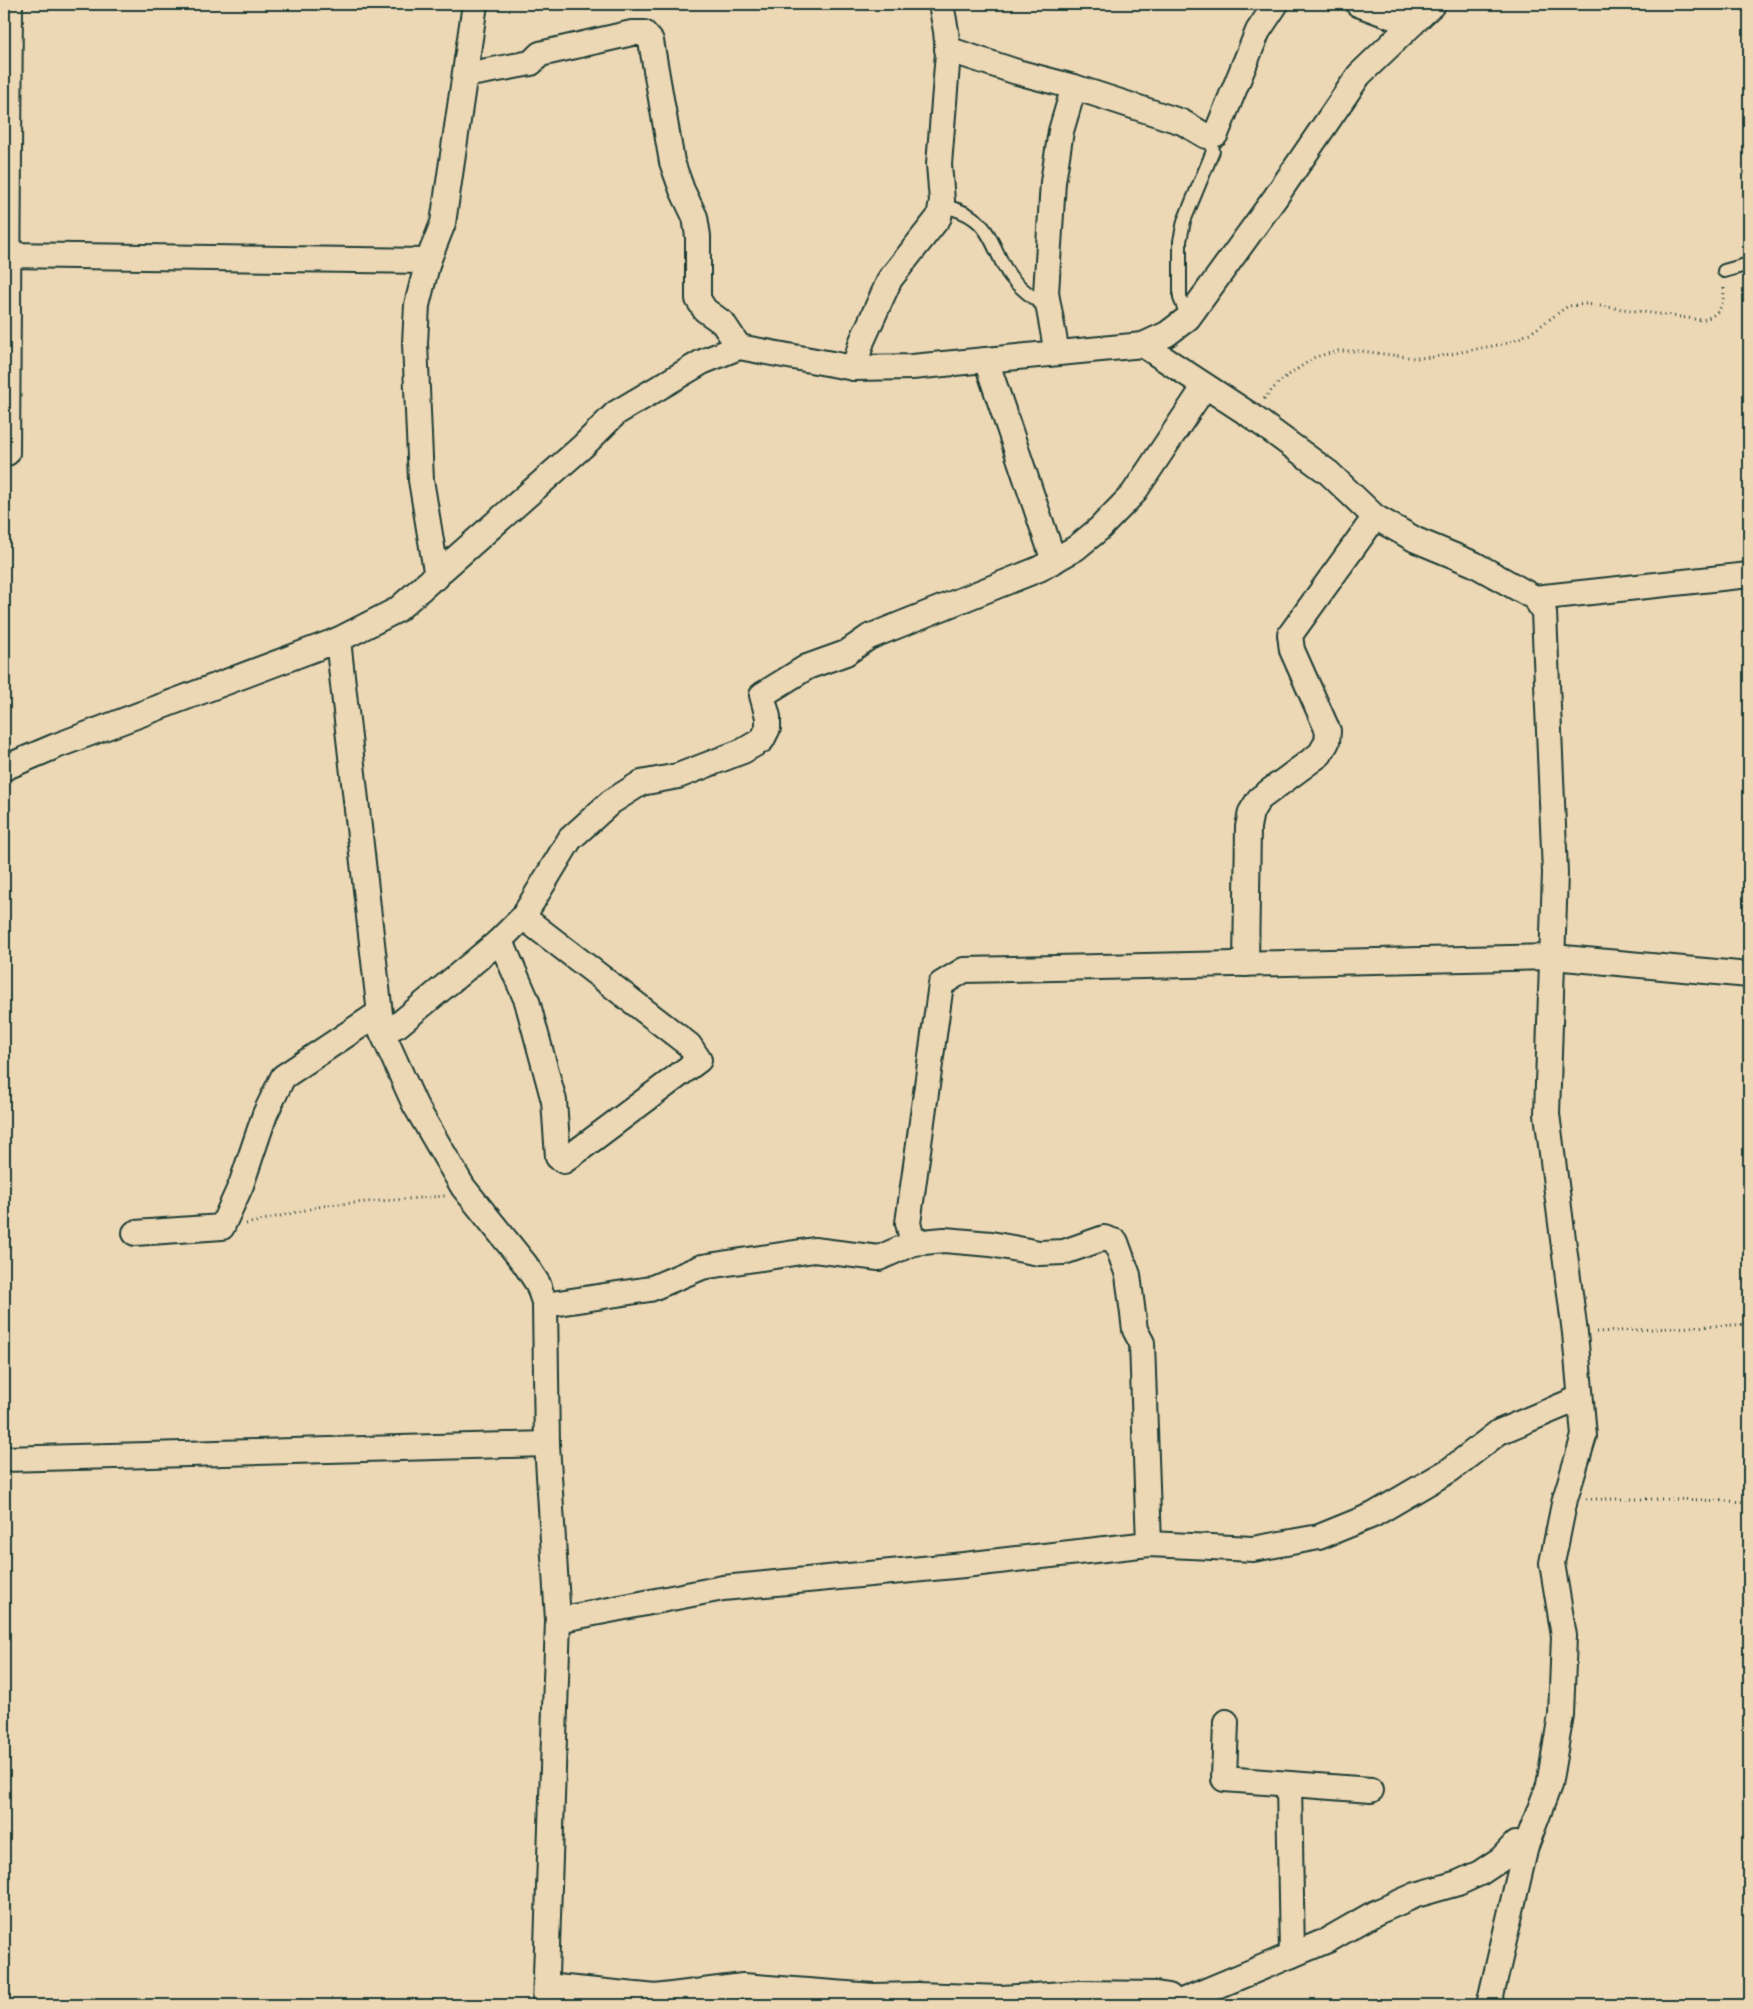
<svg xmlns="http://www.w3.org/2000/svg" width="1753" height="2009" font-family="Itim,sans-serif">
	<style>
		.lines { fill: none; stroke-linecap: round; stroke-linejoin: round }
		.lane-casing { stroke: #1f3d34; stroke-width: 16 }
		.street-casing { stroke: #1f3d34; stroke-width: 28 }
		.path { stroke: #1f3d34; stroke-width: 3; stroke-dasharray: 1 4; stroke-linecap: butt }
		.lane { stroke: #edd8b6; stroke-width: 12 }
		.street { stroke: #edd8b6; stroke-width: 24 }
	</style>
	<rect width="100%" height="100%" fill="#edd8b6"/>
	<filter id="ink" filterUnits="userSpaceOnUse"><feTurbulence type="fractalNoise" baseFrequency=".02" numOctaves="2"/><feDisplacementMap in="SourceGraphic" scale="10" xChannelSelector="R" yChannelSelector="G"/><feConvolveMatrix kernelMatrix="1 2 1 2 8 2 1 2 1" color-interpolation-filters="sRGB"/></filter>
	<g filter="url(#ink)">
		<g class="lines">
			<defs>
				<g id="lane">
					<path d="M 941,205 C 952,208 964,211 973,218 C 992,230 997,259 1010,276 C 1020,289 1035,299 1048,309"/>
					<path d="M 1724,271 L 1749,264"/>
					<path d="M 1188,318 L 1180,298 L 1180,241 L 1184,221 L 1213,151 L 1212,145 L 1206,136"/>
				</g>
				<g id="street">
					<path d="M 1358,4 L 1412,24"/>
					<path d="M 947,49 L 1017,72 L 1074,87"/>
					<path d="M 465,75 L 531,63 L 540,54 L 632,33 L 644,33 L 651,41 L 672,162 L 682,190 L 695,217 L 698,236 L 698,299 L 705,310 L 723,323 L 739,347"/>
					<path d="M 8,255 L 428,261"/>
					<path d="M 1143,345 L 1250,415 L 1329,473 L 1375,517 L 1416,540 L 1474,564 L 1535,598 L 1544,612 L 1555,873 L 1547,1114 L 1575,1333 L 1584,1436 L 1565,1499 L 1552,1563 L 1564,1636 L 1561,1715 L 1549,1785 L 1526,1846 L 1489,2005"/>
					<path d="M 1057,353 L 1046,293 L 1053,182 L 1061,131 L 1074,87 L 1182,122 L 1206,136 L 1216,134 L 1258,31 L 1276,4"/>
					<path d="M 986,360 L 1054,561"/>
					<path d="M 854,368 L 862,341 L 890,279 L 939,217 L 942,201 L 939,164 L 948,53 L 946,31 L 941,4"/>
					<path d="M 4,453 L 7,453 L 10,4"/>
					<path d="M 437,577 L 421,480 L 415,343 L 417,305 L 428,261 L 443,223 L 475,4"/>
					<path d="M 1535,598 L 1749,575"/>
					<path d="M 338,640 L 382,1032 L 415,1105 L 463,1187 L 525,1264 L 538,1284 L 545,1305 L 547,1444 L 558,1620 L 545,2005"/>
					<path d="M 4,768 L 56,746 L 338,640 L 397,610 L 583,446 L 616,413 L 702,362 L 739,347 L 854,368 L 912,367 L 1143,345 L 1167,334 L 1188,318 L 1275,198 L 1359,75 L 1433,4"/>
					<path d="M 498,942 L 506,953 L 527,1001 L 554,1101 L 558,1157 L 564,1161 L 699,1060 L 689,1045 L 523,917"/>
					<path d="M 1246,964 L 1248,827 L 1251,812 L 1259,799 L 1320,754 L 1327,742 L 1328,731 L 1292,650 L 1290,635 L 1375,517"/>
					<path d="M 382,1032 L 398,1025 L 498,942 L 523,917 L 570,839 L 611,802 L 641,783 L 678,776 L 743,751 L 762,740 L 768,728 L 768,717 L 762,695 L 807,667 L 846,653 L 869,637 L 1039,569 L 1076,548 L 1099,529 L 1133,494 L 1205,386"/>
					<path d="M 135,1233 L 222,1227 L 241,1185 L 265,1114 L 283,1077 L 379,1013"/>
					<path d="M 913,1243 L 944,1240 L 991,1244 L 1039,1253 L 1064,1252 L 1104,1238 L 1116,1242 L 1128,1275 L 1135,1330 L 1142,1343 L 1149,1544"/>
					<path d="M 545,1305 L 650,1289 L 702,1267 L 814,1250 L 879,1258 L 913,1243 L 908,1223 L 941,984 L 964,970 L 1553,957 L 1749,975"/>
					<path d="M 4,1459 L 547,1444"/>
					<path d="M 558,1620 L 723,1588 L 964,1565 L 1149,1544 L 1253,1549 L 1319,1537 L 1373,1515 L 1450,1470 L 1499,1432 L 1580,1398"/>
					<path d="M 1226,1722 L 1224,1779 L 1371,1790"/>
					<path d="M 1289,1784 L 1292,1955"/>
					<path d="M 546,1986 L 656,1997 L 743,1986 L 873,1996 L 917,1995 L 1002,1998 L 1079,1993 L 1156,1994 L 1169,1996 L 1178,2005"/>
					<path d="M 1177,2003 L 1328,1940 L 1375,1913 L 1416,1895 L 1458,1883 L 1480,1873 L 1501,1859 L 1515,1844 L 1526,1846"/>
				</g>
			</defs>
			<use href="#lane" class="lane-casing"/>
			<use href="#street" class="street-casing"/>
			<g class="path">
				<path d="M 1735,4 L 1749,16"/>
				<path d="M 1264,399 L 1280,381 L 1315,357 L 1338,351 L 1361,351 L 1415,358 L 1435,357 L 1508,343 L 1532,332 L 1568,306 L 1586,304 L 1702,320 C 1720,315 1724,305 1724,287"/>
				<path d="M 246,1224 L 327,1205 L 445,1196"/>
				<path d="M 1596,1332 L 1749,1324"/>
				<path d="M 1586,1499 L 1677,1499 L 1749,1502"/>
			</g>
			<use href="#lane" class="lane"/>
			<use href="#street" class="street"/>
		</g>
	</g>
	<rect width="1753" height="2009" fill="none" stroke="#edd8b6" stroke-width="20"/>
	<rect x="10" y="10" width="1733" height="1989" fill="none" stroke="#1f3d34" stroke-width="2" filter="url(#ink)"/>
</svg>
